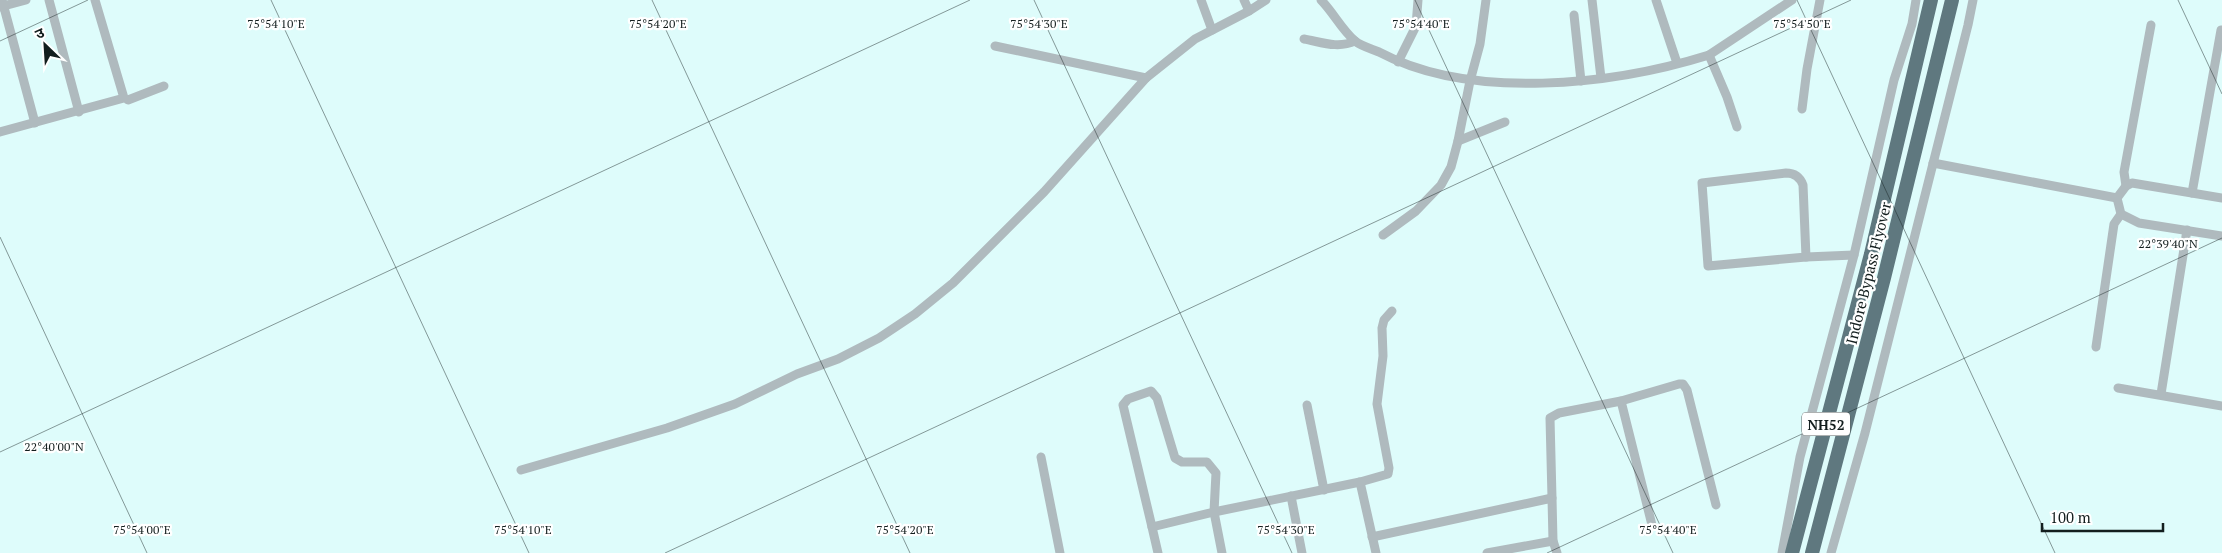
<svg xmlns="http://www.w3.org/2000/svg" width="2222" height="553" font-family="'PT Serif','Noto Sans Devanagari',serif">
	<style>
		.lines { fill: none; stroke-linecap: round; stroke-linejoin: round }
		.minor { stroke: #afbabe; stroke-width: 9 }
		.highway { stroke: #5f787f; stroke-width: 14 }
		.ticks { fill: none; stroke: #131e1e; stroke-width: 1; stroke-opacity: 0.45 }
		.labels { text-anchor: middle; dominant-baseline: central; stroke-width: 4.5; stroke-linejoin: round; paint-order: stroke }
		.shield { fill: #fff; stroke: #5a6262; stroke-width: 1 }
		.shield-label { font-size: 14px; font-weight: bold; fill: #131e1e }
		.street-label { font-size: 15px; fill: #131e1e; stroke: #fff }
		.ticks-label { font-size: 12px; text-anchor: middle; fill: #131e1e; stroke: #fff; stroke-width: 4.5; stroke-linejoin: round; paint-order: stroke }
	</style>
	<rect width="100%" height="100%" fill="#defcfb"/>
	<g class="lines">
		<g class="minor">
			<path d="M 2,0 L 35,123"/>
			<path d="M 49,0 L 79,112"/>
			<path d="M 1201,0 L 1212,30"/>
			<path d="M 1244,0 L 1249,11"/>
			<path d="M 1321,0 C 1333,12 1342,30 1355,41 C 1361,46 1372,49 1379,52 C 1471,101 1613,85 1709,55 L 1727,97 L 1737,127"/>
			<path d="M 1592,0 L 1601,78"/>
			<path d="M 1656,0 L 1677,63"/>
			<path d="M 0,7 L 26,0"/>
			<path d="M 1574,15 L 1581,81"/>
			<path d="M 1304,39 C 1321,42 1338,49 1355,41"/>
			<path d="M 995,46 L 1146,78 L 1195,39 L 1249,11 L 1266,0"/>
			<path d="M 1709,55 L 1792,0"/>
			<path d="M 1398,62 L 1416,26 L 1418,0"/>
			<path d="M 128,100 L 164,86"/>
			<path d="M 1802,109 L 1807,69 L 1820,0"/>
			<path d="M 0,132 L 124,98 L 95,0"/>
			<path d="M 1458,141 L 1505,122"/>
			<path d="M 1933,163 L 2117,198"/>
			<path d="M 1786,173 C 1794,173 1800,177 1803,185 L 1806,257 L 1708,266 L 1702,183 Z"/>
			<path d="M 2126,186 L 2124,172 L 2151,25"/>
			<path d="M 2192,193 L 2221,30"/>
			<path d="M 2222,198 L 2132,183 L 2126,186 L 2117,198 L 2121,214 L 2139,223 L 2222,236"/>
			<path d="M 1383,235 L 1416,211 L 1441,185 L 1451,167 L 1458,141 L 1470,81 L 1480,44 L 1486,0"/>
			<path d="M 1806,257 L 1854,255"/>
			<path d="M 2096,347 L 2114,224 L 2121,214"/>
			<path d="M 2118,388 L 2222,406"/>
			<path d="M 2161,394 L 2187,230"/>
			<path d="M 1621,401 L 1652,525"/>
			<path d="M 1307,405 L 1324,490"/>
			<path d="M 1041,457 L 1060,553"/>
			<path d="M 521,470 L 667,428 L 735,404 L 797,374 L 838,359 L 879,338 L 915,314 L 953,283 L 1044,192 L 1146,78"/>
			<path d="M 1360,482 L 1376,553"/>
			<path d="M 1291,496 L 1302,553"/>
			<path d="M 1552,498 L 1550,418 L 1559,413 L 1621,401 L 1679,384 L 1683,384 L 1687,390 L 1716,505"/>
			<path d="M 1152,527 L 1123,405 L 1128,399 L 1151,391 L 1157,398 L 1175,458 L 1182,462 L 1207,462 L 1216,473 L 1214,512 L 1222,553"/>
			<path d="M 1372,537 L 1552,498 L 1553,541 L 1557,553"/>
			<path d="M 1158,553 L 1152,527 L 1214,512 L 1360,482 L 1388,474 L 1389,468 L 1377,404 L 1383,356 L 1382,328 L 1384,320 L 1392,311"/>
			<path d="M 1487,553 L 1553,541"/>
			<path d="M 1782,553 L 1800,457 L 1854,255 L 1894,80 L 1912,24 L 1916,0"/>
			<path d="M 1831,553 L 1865,433 L 1968,25 L 1973,0"/>
		</g>
		<g class="highway">
			<path d="M 1792,553 L 1871,254 L 1931,0"/>
			<path d="M 1812,553 L 1884,278 L 1952,0"/>
		</g>
	</g>
	<path class="ticks" d="M 271,0 L 529,553M 652,0 L 910,553M 1034,0 L 1292,553M 1415,0 L 1673,553M 1797,0 L 2055,553M 2178,0 L 2222,94M 0,41 L 88,0M 0,237 L 147,553M 0,452 L 970,0M 665,553 L 1851,0M 1547,553 L 2222,238"/>
	<g class="labels">
		<rect class="shield" x="1802" y="412.5" width="48" height="23" rx="4"/>
		<g class="shield-label">
			<text x="1826" y="424">NH52</text>
		</g>
		<g class="street-label">
			<text transform="translate(1868 273) rotate(-76)">Indore Bypass Flyover</text>
		</g>
	</g>
	<g class="ticks-label">
		<text x="658" y="28">75°54'20"E</text>
		<text x="276" y="28">75°54'10"E</text>
		<text x="1039" y="28">75°54'30"E</text>
		<text x="1421" y="28">75°54'40"E</text>
		<text x="1802" y="28">75°54'50"E</text>
		<text x="2168" y="248">22°39'40"N</text>
		<text x="54" y="451">22°40'00"N</text>
		<text x="142" y="534">75°54'00"E</text>
		<text x="523" y="534">75°54'10"E</text>
		<text x="905" y="534">75°54'20"E</text>
		<text x="1286" y="534">75°54'30"E</text>
		<text x="1668" y="534">75°54'40"E</text>
	</g>
	<g transform="translate(45 45) rotate(335)" stroke="#ffffff" stroke-width="4" paint-order="stroke">
	<path d="M0-4L9 19L0 12L-9 19Z" fill="#131e1e"/>
	<text y="-8" font-size="14" font-weight="bold" text-anchor="middle" fill="#131e1e">उ</text>
	</g>
	<path d="M2042 523v8h121v-8" fill="none" stroke="#131e1e" stroke-width="2.5"/>
	<text x="2050" y="523" font-size="15" fill="#131e1e" stroke="#ffffff" stroke-width="4" paint-order="stroke">100 m</text>
</svg>
